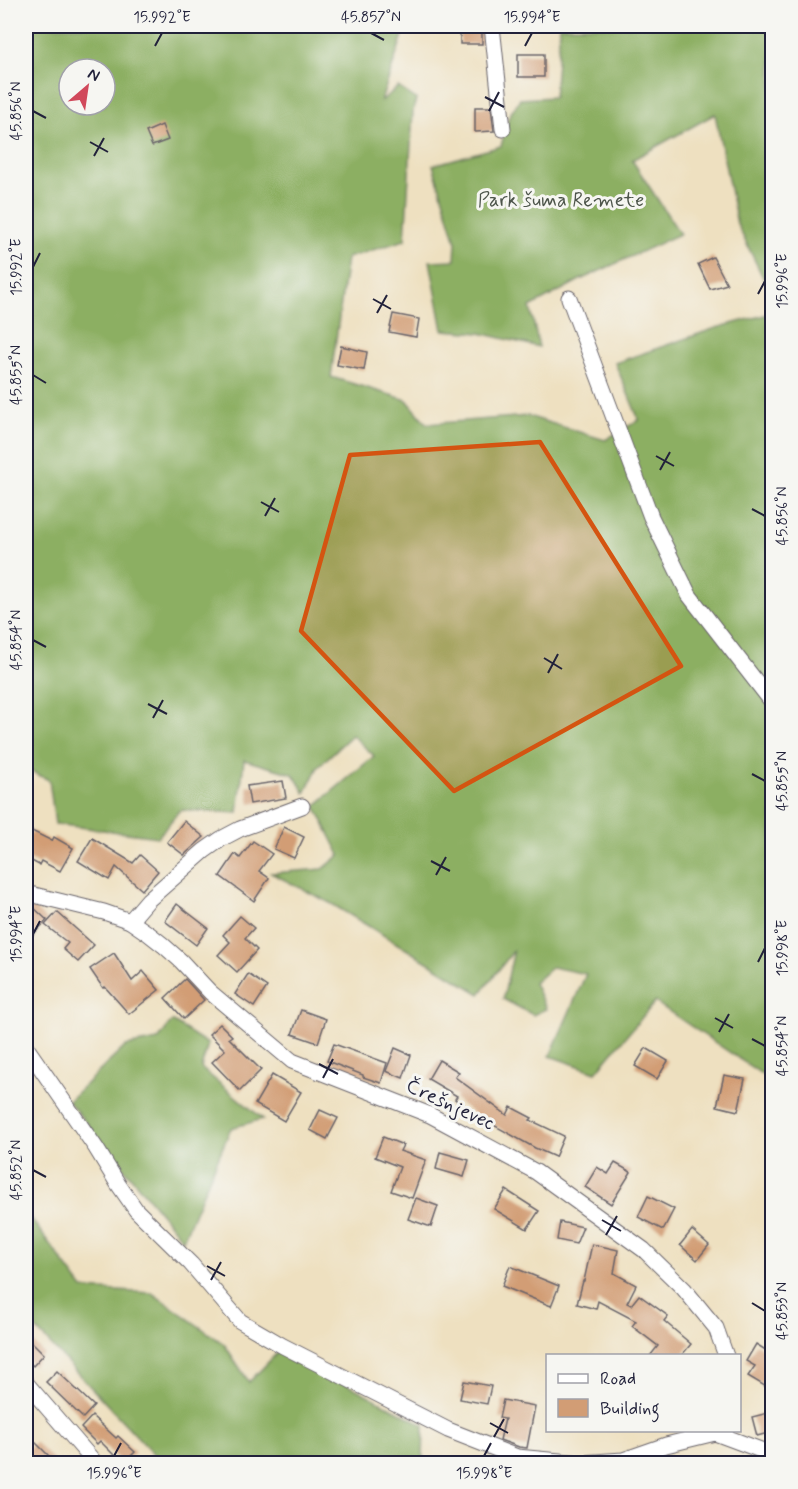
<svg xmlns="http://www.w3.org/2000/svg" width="798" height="1489" font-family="Mynerve,sans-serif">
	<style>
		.forest { fill: #8caf62; stroke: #57684e; stroke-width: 1.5; fill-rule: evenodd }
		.building { fill: #d29d75 }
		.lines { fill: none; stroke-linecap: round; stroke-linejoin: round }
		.street-casing { stroke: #69646a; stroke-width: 17 }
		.street { stroke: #fff; stroke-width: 15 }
		.marked { fill: #d45411; fill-opacity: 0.2; stroke: #d45411; stroke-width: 4.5; stroke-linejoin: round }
		.ticks { fill: none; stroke: #22223b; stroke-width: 2 }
		.labels { text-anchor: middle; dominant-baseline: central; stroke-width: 6; stroke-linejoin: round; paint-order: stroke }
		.park-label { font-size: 20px; fill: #4d554b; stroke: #f6f6f2 }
		.street-label { font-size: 20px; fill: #22223b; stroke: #f6f6f2 }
		.neatline { fill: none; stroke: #22223b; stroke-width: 2 }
		.ticks-label { font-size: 15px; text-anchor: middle; fill: #22223b }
	</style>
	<rect width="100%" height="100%" fill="#f6f6f2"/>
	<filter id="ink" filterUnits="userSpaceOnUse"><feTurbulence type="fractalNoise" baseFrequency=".0167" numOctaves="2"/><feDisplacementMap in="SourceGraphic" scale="12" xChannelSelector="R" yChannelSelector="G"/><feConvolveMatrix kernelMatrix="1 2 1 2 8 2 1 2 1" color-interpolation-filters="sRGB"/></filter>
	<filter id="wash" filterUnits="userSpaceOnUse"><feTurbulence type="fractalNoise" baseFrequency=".008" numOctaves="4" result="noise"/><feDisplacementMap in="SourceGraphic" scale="24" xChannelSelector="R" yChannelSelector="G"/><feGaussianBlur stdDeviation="1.35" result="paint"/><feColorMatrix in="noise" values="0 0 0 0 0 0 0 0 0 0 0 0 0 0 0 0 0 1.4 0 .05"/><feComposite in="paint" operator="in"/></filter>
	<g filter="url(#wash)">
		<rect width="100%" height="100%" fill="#eee0c0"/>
		<g class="forest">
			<path d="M 26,26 L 406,26 L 381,101 L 398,87 L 416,99 L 413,111 L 405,240 L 347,258 L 331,377 L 407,400 L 427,424 L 528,416 L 605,440 L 639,420 L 615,363 L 716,328 L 772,313 L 772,1081 L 655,1002 L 596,1072 L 550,1056 L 586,974 L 552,967 L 534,983 L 546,1009 L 533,1015 L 503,999 L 514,950 L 480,994 L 332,904 L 271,873 L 323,869 L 340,855 L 315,806 L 374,756 L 352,735 L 318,767 L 305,793 L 293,774 L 244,760 L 238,813 L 180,810 L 158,837 L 55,824 L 49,780 L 26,769 ZM 69,69 L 105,69 L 105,105 L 69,105 Z"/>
			<path d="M 560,26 L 772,26 L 772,296 L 737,224 L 715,114 L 632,160 L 680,234 L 580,280 L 530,307 L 539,347 L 480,333 L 443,330 L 430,261 L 455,260 L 456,242 L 433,165 L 501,146 L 509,116 L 520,99 L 554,97 Z"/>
			<path d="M 172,1021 L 208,1044 L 201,1068 L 263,1119 L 231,1128 L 183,1240 L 68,1101 L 126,1046 L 158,1040 Z"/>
			<path d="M 26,1212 L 83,1289 L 152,1293 L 224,1344 L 249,1382 L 281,1349 L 424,1425 L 423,1460 L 425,1463 L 162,1463 L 35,1328 L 26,1329 Z"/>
		</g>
		<g id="blocks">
			<g class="building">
				<rect x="460" y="26" width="22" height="18"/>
				<rect x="518" y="54" width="26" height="23"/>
				<path d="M 475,107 L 491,107 L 494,131 L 475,132 Z"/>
				<path d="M 162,125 L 168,140 L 152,146 L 146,132 Z"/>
				<path d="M 713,257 L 727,284 L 710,289 L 698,264 Z"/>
				<path d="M 393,314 L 419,319 L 416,337 L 389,332 Z"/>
				<path d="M 341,346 L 367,352 L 364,370 L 337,365 Z"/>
				<path d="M 283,781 L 286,798 L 250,804 L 247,786 Z"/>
				<path d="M 184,821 L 204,837 L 184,855 L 167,842 Z"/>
				<path d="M 284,827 L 304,837 L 294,858 L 274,849 Z"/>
				<path d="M 26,831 L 31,834 L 32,831 L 52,841 L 54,837 L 73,848 L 60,871 L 41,861 L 39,865 L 26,858 Z"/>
				<path d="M 92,838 L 133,863 L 140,855 L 158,871 L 142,890 L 116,867 L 109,880 L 78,861 Z"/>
				<path d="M 253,841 L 272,854 L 259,871 L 269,878 L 254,901 L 220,876 L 235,854 L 240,858 Z"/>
				<path d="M 177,904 L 208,928 L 196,945 L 165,921 Z"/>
				<path d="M 33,907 L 47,920 L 31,937 L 26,932 L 26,915 Z"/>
				<path d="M 57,912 L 94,945 L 78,962 L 63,949 L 68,943 L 45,925 Z"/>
				<path d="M 240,916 L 254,928 L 245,938 L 257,950 L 237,972 L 218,955 L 230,942 L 223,935 Z"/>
				<path d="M 114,953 L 132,981 L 143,971 L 159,990 L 129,1014 L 105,987 L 103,988 L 90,969 Z"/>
				<path d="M 248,974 L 267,987 L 254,1007 L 235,994 Z"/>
				<path d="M 185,979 L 204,1000 L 184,1019 L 165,998 Z"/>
				<path d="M 301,1010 L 326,1019 L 318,1043 L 292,1034 Z"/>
				<path d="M 220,1024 L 232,1036 L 229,1038 L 261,1070 L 240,1091 L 212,1062 L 225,1050 L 209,1034 Z"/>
				<path d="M 334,1044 L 387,1063 L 381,1083 L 363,1077 L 363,1075 L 327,1061 Z"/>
				<path d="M 395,1048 L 411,1055 L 403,1078 L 386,1071 Z"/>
				<path d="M 646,1048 L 668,1061 L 657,1079 L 635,1066 Z"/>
				<path d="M 439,1060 L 459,1072 L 455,1077 L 507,1115 L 511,1107 L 532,1118 L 530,1120 L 564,1136 L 555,1157 L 535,1148 L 490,1123 L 488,1126 L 455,1099 L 457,1096 L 428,1079 Z"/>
				<path d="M 272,1075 L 301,1092 L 284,1121 L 255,1104 Z"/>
				<path d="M 724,1075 L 745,1079 L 738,1111 L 717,1106 Z"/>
				<path d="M 320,1110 L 338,1118 L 327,1139 L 310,1130 Z"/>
				<path d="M 383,1137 L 403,1145 L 400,1151 L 426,1160 L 412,1198 L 391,1191 L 400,1167 L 375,1157 Z"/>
				<path d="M 440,1152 L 469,1160 L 464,1177 L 436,1169 Z"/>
				<path d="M 615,1163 L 631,1172 L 611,1204 L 585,1187 L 597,1167 L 608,1174 Z"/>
				<path d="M 506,1190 L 539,1211 L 527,1229 L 494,1209 Z"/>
				<path d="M 648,1196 L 674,1209 L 663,1230 L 638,1217 Z"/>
				<path d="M 416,1198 L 438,1206 L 431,1227 L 408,1219 Z"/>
				<path d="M 560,1222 L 583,1227 L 576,1244 L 557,1240 Z"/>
				<path d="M 692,1230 L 709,1245 L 697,1260 L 680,1245 Z"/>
				<path d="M 592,1244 L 618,1250 L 614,1273 L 636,1285 L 627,1303 L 631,1305 L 639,1295 L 668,1316 L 664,1321 L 691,1344 L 681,1356 L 650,1356 L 658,1346 L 632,1326 L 636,1321 L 598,1301 L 596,1309 L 577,1304 L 583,1281 L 584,1281 Z"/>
				<path d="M 510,1266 L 559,1286 L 551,1306 L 502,1286 Z"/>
				<path d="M 26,1336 L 44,1354 L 33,1366 L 26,1359 Z"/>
				<path d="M 756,1344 L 772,1354 L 772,1380 L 768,1388 L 748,1376 L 755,1366 L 746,1361 Z"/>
				<path d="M 57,1371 L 94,1406 L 83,1418 L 46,1382 Z"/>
				<path d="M 464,1381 L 491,1386 L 487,1404 L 460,1399 Z"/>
				<path d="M 503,1400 L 535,1406 L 527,1448 L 519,1447 L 500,1440 L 505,1419 L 499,1418 Z"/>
				<path d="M 772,1412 L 772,1432 L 757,1436 L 752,1417 Z"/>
				<path d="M 92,1416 L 116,1438 L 118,1436 L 135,1452 L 123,1464 L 100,1441 L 97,1444 L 81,1428 Z"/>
				<path d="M 35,1442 L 57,1464 L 33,1464 L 26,1456 L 26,1452 Z"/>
			</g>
		</g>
	</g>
	<g filter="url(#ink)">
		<use href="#blocks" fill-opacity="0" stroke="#69646a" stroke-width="1.5"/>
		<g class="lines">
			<defs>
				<g id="street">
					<path d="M 492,26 L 503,129"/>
					<path d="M 770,26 L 772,30"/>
					<path d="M 569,298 L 651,517 L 689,595 L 772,702"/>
					<path d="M 26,893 L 104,912 L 130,921 L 149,934 L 163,945 L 181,961 L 210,992 L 292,1061 L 430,1115 L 536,1172 L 644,1250 L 684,1289 L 716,1328 L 726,1356"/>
					<path d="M 130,921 L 148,900 L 204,851 L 221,839 L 240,829 L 302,806"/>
					<path d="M 26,1047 L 96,1148 L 118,1184 L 136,1210 L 191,1264 L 240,1321 L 283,1346 L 448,1430 L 517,1457 L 581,1463 L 623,1460 L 666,1445 L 715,1433"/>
					<path d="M 26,1383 L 96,1464"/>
					<path d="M 715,1433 L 766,1452 L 772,1453"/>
				</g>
			</defs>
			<use href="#street" class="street-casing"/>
			<use href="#street" class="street"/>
		</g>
	</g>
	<path class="marked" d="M 540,442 L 681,666 L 454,791 L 301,631 L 350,455 Z"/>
	<path class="ticks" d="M 371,33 L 384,40M 155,46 L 162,33M 525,46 L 532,33M 485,97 L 504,107M 33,111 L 46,118M 489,111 L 499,92M 90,142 L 108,152M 94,156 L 104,138M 33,267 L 40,253M 758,294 L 765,281M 373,299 L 391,309M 377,313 L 387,295M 33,375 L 46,383M 656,456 L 674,466M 660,470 L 670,452M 261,502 L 279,512M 752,509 L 765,516M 265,516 L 275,498M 33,640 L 46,647M 544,658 L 562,669M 548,673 L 558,654M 148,704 L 167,714M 153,718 L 163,700M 752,774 L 765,781M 431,861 L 450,871M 436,875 L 446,857M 33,934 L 40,921M 758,962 L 765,948M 715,1018 L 733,1028M 719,1032 L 729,1014M 752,1039 L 765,1046M 319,1064 L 338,1074M 323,1078 L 333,1059M 33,1170 L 46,1177M 602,1220 L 621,1231M 606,1235 L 617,1216M 207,1266 L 225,1276M 211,1280 L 221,1262M 752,1303 L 765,1311M 490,1423 L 508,1433M 494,1437 L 504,1419M 114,1456 L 121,1443M 484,1456 L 491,1443"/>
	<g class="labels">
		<g class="park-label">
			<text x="561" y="200">Park šuma Remete</text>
		</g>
		<g class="street-label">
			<text transform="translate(450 1105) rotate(25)">Črešnjevec</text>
		</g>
	</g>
	<rect width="798" height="1489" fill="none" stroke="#f6f6f2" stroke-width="66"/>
	<rect x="546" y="1354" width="195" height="78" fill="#f6f6f2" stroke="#a1a1a9" stroke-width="1.5"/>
	<rect x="558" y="1374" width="30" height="9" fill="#ffffff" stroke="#a1a1a9" stroke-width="1.5"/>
	<text x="600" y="1384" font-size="18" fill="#22223b">Road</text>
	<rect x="558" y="1399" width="30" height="18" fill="#d29d75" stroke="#a1a1a9" stroke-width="1.5"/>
	<text x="600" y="1414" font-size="18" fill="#22223b">Building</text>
	<g transform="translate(87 87) rotate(29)"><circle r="28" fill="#f6f6f2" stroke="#a1a1a9" stroke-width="1.5"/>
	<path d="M0-4.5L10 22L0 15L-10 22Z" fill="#d1495b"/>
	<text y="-9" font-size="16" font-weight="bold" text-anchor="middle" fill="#22223b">N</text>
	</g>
	<rect x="33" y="33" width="732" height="1423" class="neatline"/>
	<g class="ticks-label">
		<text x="162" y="22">15.992°E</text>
		<text x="371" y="22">45.857°N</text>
		<text x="532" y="22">15.994°E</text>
		<text transform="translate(16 111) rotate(-90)" y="5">45.856°N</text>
		<text transform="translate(16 267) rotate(-90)" y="5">15.992°E</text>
		<text transform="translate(782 281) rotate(-90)" y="5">15.996°E</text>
		<text transform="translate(16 375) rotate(-90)" y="5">45.855°N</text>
		<text transform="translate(782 516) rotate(-90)" y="5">45.856°N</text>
		<text transform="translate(16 640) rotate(-90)" y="5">45.854°N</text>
		<text transform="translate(782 781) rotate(-90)" y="5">45.855°N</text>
		<text transform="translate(16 934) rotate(-90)" y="5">15.994°E</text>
		<text transform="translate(782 948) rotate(-90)" y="5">15.998°E</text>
		<text transform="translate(782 1046) rotate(-90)" y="5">45.854°N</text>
		<text transform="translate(16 1170) rotate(-90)" y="5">45.852°N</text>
		<text transform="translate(782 1311) rotate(-90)" y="5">45.853°N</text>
		<text x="114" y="1478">15.996°E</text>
		<text x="484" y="1478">15.998°E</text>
	</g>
</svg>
